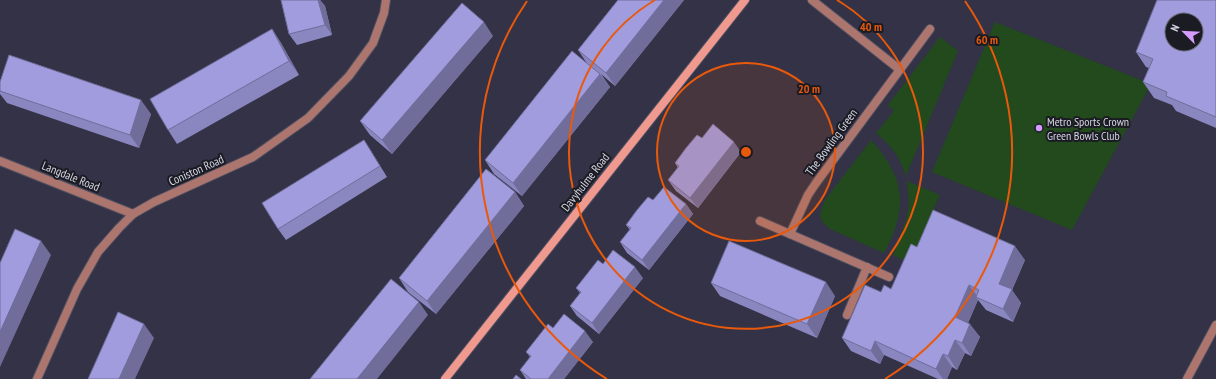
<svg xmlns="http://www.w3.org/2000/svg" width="1216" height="379" font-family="'PT Sans Narrow',sans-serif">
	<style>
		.green { fill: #224a1d }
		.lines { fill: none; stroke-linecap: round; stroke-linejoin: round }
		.street-casing { stroke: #505062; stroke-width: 10 }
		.secondary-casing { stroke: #505062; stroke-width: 10 }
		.street { stroke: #ac766f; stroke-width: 8 }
		.secondary { stroke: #ef998f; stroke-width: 8 }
		.wall { fill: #8a86bf }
		.shaded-wall { fill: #706d9b }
		.building { fill: #a09cde; stroke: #706d9b; fill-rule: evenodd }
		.ring { fill: none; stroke: #e8590c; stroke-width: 2 }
		.poi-dot { fill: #d49cfc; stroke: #1b1b24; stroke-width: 1.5 }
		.labels { text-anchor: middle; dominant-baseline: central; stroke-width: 4; stroke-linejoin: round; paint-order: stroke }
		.poi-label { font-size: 12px; fill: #d6d6e4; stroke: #1b1b24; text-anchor: start }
		.street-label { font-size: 12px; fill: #d6d6e4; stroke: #1b1b24 }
		.centre { fill: #e8590c; stroke: #1b1b24; stroke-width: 2 }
		.ring-label { font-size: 12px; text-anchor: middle; font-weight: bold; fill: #e8590c; stroke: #1b1b24; stroke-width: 4; stroke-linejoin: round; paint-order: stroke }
	</style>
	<rect width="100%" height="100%" fill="#333246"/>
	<g class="green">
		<path d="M 995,22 L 1151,84 L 1072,230 L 932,172 Z"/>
		<path d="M 940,37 L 958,51 L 906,176 C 899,155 892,147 876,133 L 894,111 L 888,105 Z"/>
		<path d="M 871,140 C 905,178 909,207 884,253 L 830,229 L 822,222 L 820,214 L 825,200 Z"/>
		<path d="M 907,181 L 940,195 L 910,263 L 893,255 L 906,220 L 909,203 Z"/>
	</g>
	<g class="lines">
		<defs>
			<g id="street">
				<path d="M 812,0 L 899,69"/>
				<path d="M 0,161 L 133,214"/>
				<path d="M 760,221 L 889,277"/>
				<path d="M 790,234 L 808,195 L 816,183 L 930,29"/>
				<path d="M 847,315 L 867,267"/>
				<path d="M 37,379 L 77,289 L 98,252 L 119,228 L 133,214 L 154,202 L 253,157 L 308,118 L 349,76 L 373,43 L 384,13 L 386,0"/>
				<path d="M 1187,379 L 1216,325"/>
			</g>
			<path id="secondary" d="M 445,379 L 745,0"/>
		</defs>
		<use href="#street" class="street-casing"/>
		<use href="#secondary" class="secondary-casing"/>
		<use href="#street" class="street"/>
		<use href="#secondary" class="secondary"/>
	</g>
	<g class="wall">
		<path d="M 281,0 L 320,0 L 325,6 L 332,35 L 297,45 L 289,34 Z"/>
		<path d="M 618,0 L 684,0 L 615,86 L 601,74 L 610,87 L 522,196 L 494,174 L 485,160 L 586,62 L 578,50 Z"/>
		<path d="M 1216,0 L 1216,128 L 1176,111 L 1172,105 L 1154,98 L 1143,82 L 1149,68 L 1146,67 L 1136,52 Z"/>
		<path d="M 272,29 L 281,43 L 299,75 L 177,144 L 168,130 Z"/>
		<path d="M 493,36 L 392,154 L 370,135 L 360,121 Z"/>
		<path d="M 0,91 L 151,114 L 139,148 L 7,103 L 0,94 Z"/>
		<path d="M 702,138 L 741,152 L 698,208 L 676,191 L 668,180 L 678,168 L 675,163 Z"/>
		<path d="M 364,140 L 371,151 L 387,177 L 286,240 L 278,229 Z"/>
		<path d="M 515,192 L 524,206 L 436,314 L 408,292 L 399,278 Z"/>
		<path d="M 653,200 L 686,204 L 693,214 L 649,270 L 627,253 L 620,242 L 630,230 L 626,225 Z"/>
		<path d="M 917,247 L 1025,260 L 1012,290 L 1021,303 L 1013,322 L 986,310 L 978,300 L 968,323 L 980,337 L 971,356 L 965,353 L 957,370 L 952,367 L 947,379 L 938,379 L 884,355 L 880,364 L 851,351 L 842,338 L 881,292 L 891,289 Z"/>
		<path d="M 643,278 L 599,334 L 577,316 L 570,306 L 580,293 L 576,288 Z"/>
		<path d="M 711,283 L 835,296 L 817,338 L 720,296 Z"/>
		<path d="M 553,328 L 593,342 L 564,379 L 526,379 L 520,370 L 530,357 L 526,352 Z"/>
	</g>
	<g class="shaded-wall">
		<path d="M 318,0 L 320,0 L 325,6 L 332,35 L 325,25 Z"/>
		<path d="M 664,0 L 684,0 L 615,86 L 606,73 Z"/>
		<path d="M 484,22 L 493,36 L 392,154 L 382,140 Z"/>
		<path d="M 272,29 L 281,43 L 299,75 L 289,61 Z"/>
		<path d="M 600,74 L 610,87 L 522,196 L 513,183 Z"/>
		<path d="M 141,100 L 151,114 L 139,148 L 130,135 Z"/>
		<path d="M 734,142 L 741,152 L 698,208 L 690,198 Z"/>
		<path d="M 515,192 L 524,206 L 436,314 L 427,301 Z"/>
		<path d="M 686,204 L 693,214 L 649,270 L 642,260 Z"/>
		<path d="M 41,241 L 51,255 L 0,367 L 0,332 Z"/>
		<path d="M 1015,246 L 1025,260 L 1012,290 L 1021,303 L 1013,322 L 1003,309 L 999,284 Z"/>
		<path d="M 635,267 L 643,278 L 599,334 L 592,323 Z"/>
		<path d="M 826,282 L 835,296 L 817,338 L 807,324 Z"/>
		<path d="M 969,285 L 978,297 L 976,297 L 978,300 L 965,330 L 955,317 Z"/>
		<path d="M 419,302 L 428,315 L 377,379 L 357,379 Z"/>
		<path d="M 144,324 L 154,338 L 135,379 L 119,379 Z"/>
		<path d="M 970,324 L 980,337 L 971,356 L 962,343 Z"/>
		<path d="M 585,331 L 593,342 L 564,379 L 548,379 Z"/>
		<path d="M 955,340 L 965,353 L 957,370 L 948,356 Z"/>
		<path d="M 875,341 L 884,355 L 880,364 L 871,351 Z"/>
		<path d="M 943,354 L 952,367 L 947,379 L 943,379 L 936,369 Z"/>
	</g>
	<g class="building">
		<path d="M 281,0 L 318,0 L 325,25 L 289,34 Z"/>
		<path d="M 618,0 L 664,0 L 606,73 L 578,50 Z"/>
		<path d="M 1157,0 L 1216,0 L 1216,117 L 1166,96 L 1167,92 L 1143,82 L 1153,59 L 1136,52 ZM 1172,20 L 1196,20 L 1196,44 L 1172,44 Z"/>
		<path d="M 462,3 L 484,22 L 382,140 L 360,121 Z"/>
		<path d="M 272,29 L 289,61 L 168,130 L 150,99 Z"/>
		<path d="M 572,51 L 600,74 L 513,183 L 485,160 Z"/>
		<path d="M 9,55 L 141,100 L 130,135 L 0,91 L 0,82 Z"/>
		<path d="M 713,124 L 734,142 L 690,198 L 668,180 L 679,166 L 675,163 L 686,148 L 697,135 L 702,138 Z"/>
		<path d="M 364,140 L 380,166 L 278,229 L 262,203 Z"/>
		<path d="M 486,169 L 515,192 L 427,301 L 399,278 Z"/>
		<path d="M 664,187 L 686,204 L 642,260 L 620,242 L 631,228 L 626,225 L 637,210 L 648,197 L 653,200 Z"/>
		<path d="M 933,210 L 1015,246 L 999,284 L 1012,289 L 1003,309 L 976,297 L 979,290 L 969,285 L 955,317 L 970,324 L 962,343 L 955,340 L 948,356 L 943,354 L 936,369 L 875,341 L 871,351 L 842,338 L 865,285 L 881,292 L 884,285 L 891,289 L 911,244 L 917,247 Z"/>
		<path d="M 15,229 L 41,241 L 0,332 L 0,263 Z"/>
		<path d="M 729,241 L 826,282 L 807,324 L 711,283 Z"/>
		<path d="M 613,250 L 635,267 L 592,323 L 570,306 L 581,292 L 576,288 L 598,260 L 603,264 Z"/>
		<path d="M 391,279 L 419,302 L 357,379 L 310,379 Z"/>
		<path d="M 118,312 L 144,324 L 119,379 L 88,379 Z"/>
		<path d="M 564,314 L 585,331 L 548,379 L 531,379 L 520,370 L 531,356 L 526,352 L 548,324 L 553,328 Z"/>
		<path d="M 516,375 L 521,379 L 513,379 Z"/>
	</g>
	<circle cx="746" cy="152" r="89" fill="#e8590c" fill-opacity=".12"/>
	<g class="ring">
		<circle cx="746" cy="152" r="89"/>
		<path d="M837 0A177 177 0 1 1 655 0"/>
		<path d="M607 379A266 266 0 0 1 527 1M965 1A266 266 0 0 1 885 379"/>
	</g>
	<circle class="poi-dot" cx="1039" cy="128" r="4"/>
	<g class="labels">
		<g class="poi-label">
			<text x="1047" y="121">Metro Sports Crown<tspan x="1047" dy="14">Green Bowls Club</tspan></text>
		</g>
		<g class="street-label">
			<text transform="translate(831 142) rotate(-54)">The Bowling Green</text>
			<text transform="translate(196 170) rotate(-24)">Coniston Road</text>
			<text transform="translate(71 176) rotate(22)">Langdale Road</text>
			<text transform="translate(585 182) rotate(-52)">Davyhulme Road</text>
		</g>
	</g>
	<circle cx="746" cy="152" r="6" class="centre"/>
	<g class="ring-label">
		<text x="871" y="31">40 m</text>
		<text x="987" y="44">60 m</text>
		<text x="809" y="93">20 m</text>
	</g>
	<g transform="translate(1184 32) rotate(294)"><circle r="19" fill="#1b1b24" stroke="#666671"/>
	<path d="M0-3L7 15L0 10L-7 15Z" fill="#d49cfc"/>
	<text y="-6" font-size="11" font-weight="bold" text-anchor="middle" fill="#d6d6e4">N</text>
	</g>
</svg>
